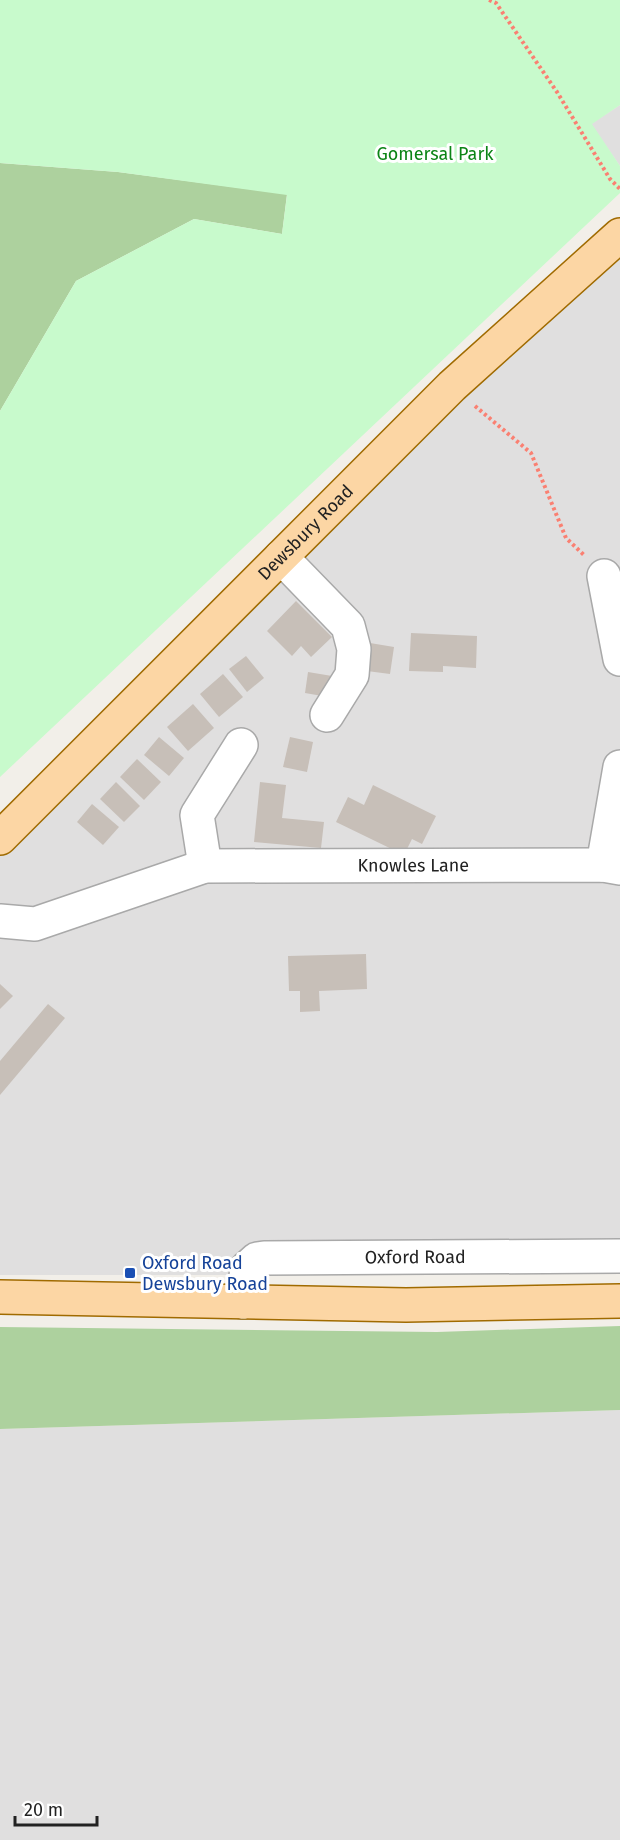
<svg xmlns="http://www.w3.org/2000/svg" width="620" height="1840" font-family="'Fira Sans',sans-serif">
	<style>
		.residential { fill: #e0dfdf }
		.forest { fill: #add19e }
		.park { fill: #c8facc }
		.building { fill: #c7bfb8 }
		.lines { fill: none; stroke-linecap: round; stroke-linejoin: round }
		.minor-casing { stroke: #a9a9a9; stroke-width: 36 }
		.major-casing { stroke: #a06b00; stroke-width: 36 }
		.path { stroke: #fa8072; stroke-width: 4; stroke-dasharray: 3 3; stroke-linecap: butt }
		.minor { stroke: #fff; stroke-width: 33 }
		.major { stroke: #fcd6a4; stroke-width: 33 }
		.transit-dot { fill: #1a4fb4; stroke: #fff; stroke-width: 2 }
		.labels { text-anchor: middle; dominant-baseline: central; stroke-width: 6; stroke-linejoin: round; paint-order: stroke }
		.park-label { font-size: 18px; fill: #0c8416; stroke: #fff }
		.street-label { font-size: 18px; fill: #222; stroke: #fff }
		.transit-label { font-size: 18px; fill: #164399; stroke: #fff; text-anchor: start }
	</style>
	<rect width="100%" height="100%" fill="#f2efe9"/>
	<g class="residential">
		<path d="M 620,105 L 620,166 L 591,124 Z"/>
		<path d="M 620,252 L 620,1269 L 423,1275 L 0,1275 L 0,855 L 298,560 L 478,379 Z"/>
		<path d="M 620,1410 L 620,1840 L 0,1840 L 0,1429 Z"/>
	</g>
	<g class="forest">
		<path d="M 0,163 L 118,172 L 287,194 L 282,234 L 194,219 L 76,281 L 0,411 Z"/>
		<path d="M 620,1326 L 620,1410 L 0,1429 L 0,1327 L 437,1332 Z"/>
	</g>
	<path class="park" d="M 0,0 L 620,0 L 620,105 L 592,124 L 620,166 L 620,193 L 0,777 L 0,411 L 76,281 L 194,219 L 282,234 L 287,195 L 118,172 L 0,163 Z"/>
	<g class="building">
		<path d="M 296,601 L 332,637 L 311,657 L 301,646 L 292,656 L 267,631 Z"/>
		<path d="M 411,633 L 477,636 L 476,668 L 443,666 L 443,672 L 409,671 Z"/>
		<path d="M 370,643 L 394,647 L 390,674 L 367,671 Z"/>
		<path d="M 246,656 L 264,678 L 247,692 L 229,669 Z"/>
		<path d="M 308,672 L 332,676 L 328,697 L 305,693 Z"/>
		<path d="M 223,674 L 243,697 L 219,717 L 200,694 Z"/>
		<path d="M 193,704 L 214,728 L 188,751 L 167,727 Z"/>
		<path d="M 159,737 L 184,758 L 169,776 L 144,755 Z"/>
		<path d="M 290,737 L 313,742 L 307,772 L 283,767 Z"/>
		<path d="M 137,759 L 161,782 L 144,800 L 120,777 Z"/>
		<path d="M 116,782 L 140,806 L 124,822 L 100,799 Z"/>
		<path d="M 260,782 L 286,785 L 282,818 L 324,822 L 321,848 L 254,842 Z"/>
		<path d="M 373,785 L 436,816 L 422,844 L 412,839 L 404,855 L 336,822 L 348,797 L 364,805 Z"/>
		<path d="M 92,804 L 119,827 L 103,845 L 77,822 Z"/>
		<path d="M 366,954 L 367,989 L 319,991 L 320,1011 L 300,1012 L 300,991 L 289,991 L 288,956 Z"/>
		<path d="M 0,984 L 13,996 L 0,1009 Z"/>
		<path d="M 48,1004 L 65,1018 L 0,1095 L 0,1061 Z"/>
	</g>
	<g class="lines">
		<defs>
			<g id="minor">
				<path d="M 281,557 L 348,626 L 354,649 L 352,675 L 327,715"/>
				<path d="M 604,576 L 620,659"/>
				<path d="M 603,865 L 620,767"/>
				<path d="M 205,866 L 197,815 L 241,745"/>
				<path id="s1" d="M 0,921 L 35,924 L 205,866 L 603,865 L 620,868"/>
				<path id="s2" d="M 243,1302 L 247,1268 L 257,1259 L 264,1258 L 620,1256"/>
			</g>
			<g id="major">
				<path id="s3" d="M 0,838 L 452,386 L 620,235"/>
				<path d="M 0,1297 L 406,1305 L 620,1301"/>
			</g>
		</defs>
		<use href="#minor" class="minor-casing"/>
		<use href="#major" class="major-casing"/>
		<g class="path">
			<path d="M 489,0 L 496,3 L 557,92 L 610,179 L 620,189"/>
			<path d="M 475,406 L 531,453 L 566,538 L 585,556"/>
		</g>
		<use href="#minor" class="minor"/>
		<use href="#major" class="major"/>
	</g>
	<rect class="transit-dot" x="124" y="1267" width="12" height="12" rx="3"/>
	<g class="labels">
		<g class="park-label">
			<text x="435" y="154">Gomersal Park</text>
		</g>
		<g class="street-label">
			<text stroke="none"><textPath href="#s3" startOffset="432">Dewsbury Road</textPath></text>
			<text stroke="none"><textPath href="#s1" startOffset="423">Knowles Lane</textPath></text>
			<text stroke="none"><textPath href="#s2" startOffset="206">Oxford Road</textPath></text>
		</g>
		<g class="transit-label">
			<text x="142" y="1263">Oxford Road<tspan x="142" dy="21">Dewsbury Road</tspan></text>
		</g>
	</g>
	<path d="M15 1816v9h82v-9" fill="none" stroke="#222222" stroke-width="3"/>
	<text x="24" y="1816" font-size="18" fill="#222222" stroke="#ffffff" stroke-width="4.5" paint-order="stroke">20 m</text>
</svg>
